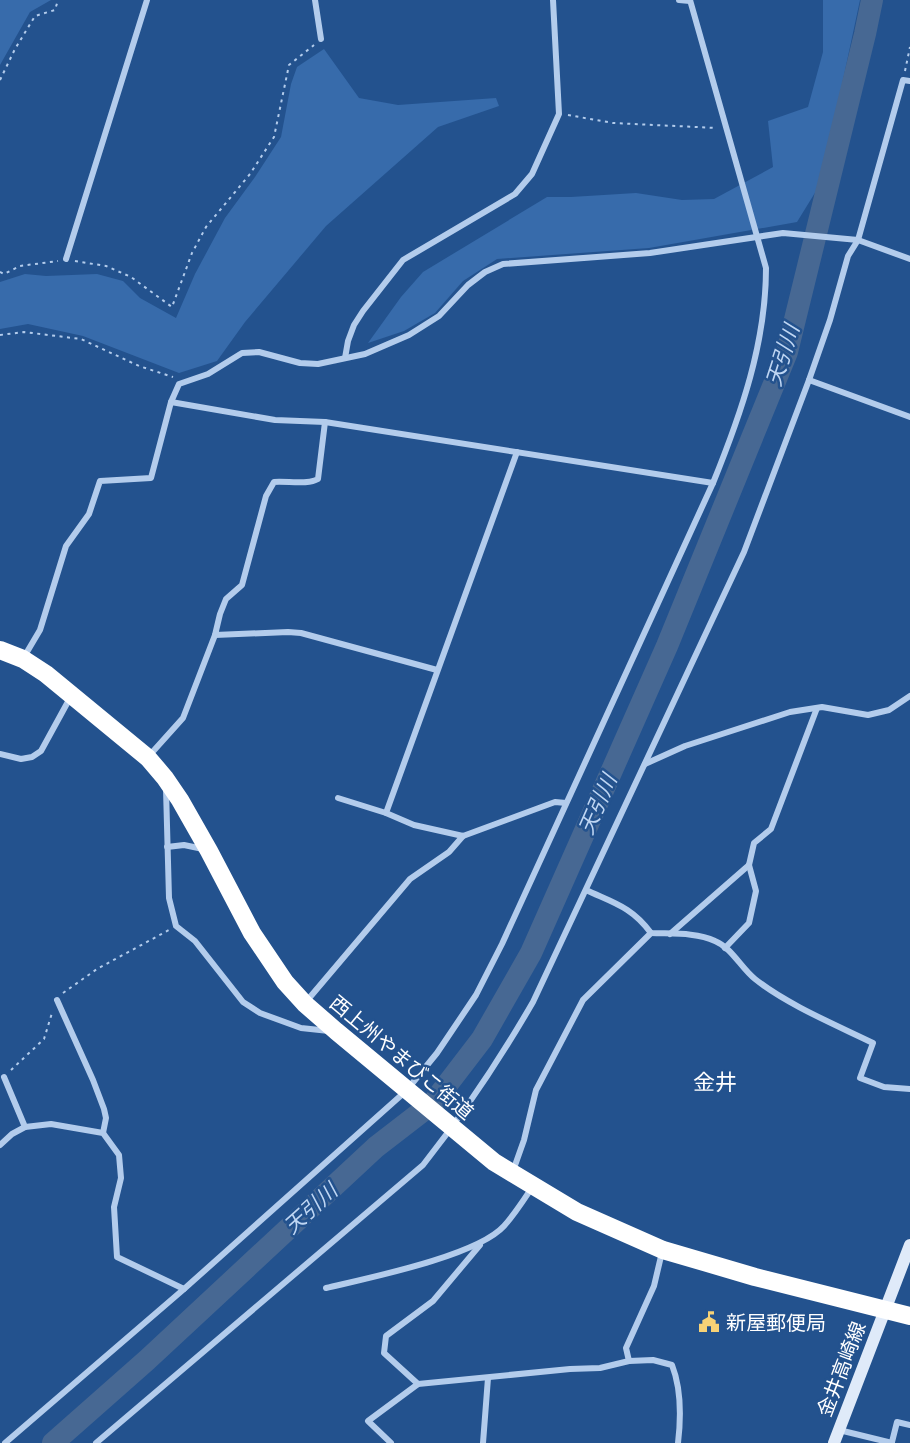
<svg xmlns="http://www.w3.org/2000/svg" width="910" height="1443" font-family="Ubuntu,'Noto Sans JP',sans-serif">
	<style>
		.green { fill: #376bab }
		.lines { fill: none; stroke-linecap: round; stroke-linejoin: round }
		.river { stroke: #476893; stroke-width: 22 }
		.path { stroke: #b3ccec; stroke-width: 2; stroke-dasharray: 3 4.5; stroke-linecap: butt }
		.street { stroke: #b3ccec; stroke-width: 6 }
		.secondary { stroke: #dfeaf9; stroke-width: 12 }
		.highway { stroke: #fff; stroke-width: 18 }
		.labels { text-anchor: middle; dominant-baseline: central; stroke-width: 5; stroke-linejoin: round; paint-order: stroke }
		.street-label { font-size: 20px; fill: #fff; stroke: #23528e }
		.poi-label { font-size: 20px; fill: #fff; stroke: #23528e; text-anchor: start }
		.water-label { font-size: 21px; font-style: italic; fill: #bfd6f3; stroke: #23528e }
		.quarter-label { font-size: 22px; fill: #fff; stroke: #23528e }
	</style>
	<rect width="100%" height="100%" fill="#23528e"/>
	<g class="green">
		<path d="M 0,0 L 51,0 L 30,12 L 0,65 Z"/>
		<path d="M 823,0 L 860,0 L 821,183 L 797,222 L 649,248 L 497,259 L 463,281 L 435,313 L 404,331 L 368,343 L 401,297 L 423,272 L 547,197 L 571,197 L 636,193 L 682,200 L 714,199 L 773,167 L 768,121 L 808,107 L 823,52 Z"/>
		<path d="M 324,49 L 359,98 L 398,105 L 496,98 L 499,106 L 438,127 L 326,226 L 245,322 L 217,361 L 179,373 L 83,336 L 28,324 L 0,329 L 0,282 L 25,274 L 46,276 L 97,274 L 123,281 L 140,298 L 176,318 L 195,274 L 225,218 L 255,177 L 281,137 L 291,84 L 297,67 Z"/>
	</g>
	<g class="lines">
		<path class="river" d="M 53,1443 L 147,1360 L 376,1147 L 433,1103 L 482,1039 L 531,953 L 667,646 L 787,352 L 865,34 L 872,0"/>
		<g class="path">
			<path d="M 905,71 L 910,47"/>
			<path d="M 0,80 L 15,49 L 35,16 L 55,10 L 58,0"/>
			<path d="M 568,115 L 613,123 L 717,128"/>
			<path d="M 75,261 L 106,266 L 131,277 L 172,307 L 192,253 L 206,227 L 250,174 L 274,137 L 289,65 L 314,45"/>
			<path d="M 0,272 L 4,274 L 20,266 L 58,261"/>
			<path d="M 0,335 L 24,332 L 81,339 L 139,366 L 173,377"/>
			<path d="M 63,993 L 97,969 L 169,930"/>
			<path d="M 11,1070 L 44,1039 L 52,1013"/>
		</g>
		<g class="street">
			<path d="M 315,0 L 321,39"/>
			<path d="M 679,0 L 690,1"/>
			<path d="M 66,259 L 147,0"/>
			<path d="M 345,358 L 348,341 L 354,325 L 363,311 L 403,260 L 515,194 L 532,174 L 559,114 L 553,0"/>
			<path d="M 809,380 L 910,417"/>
			<path d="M 171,402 L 275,420 L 325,422 L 713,483"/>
			<path d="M 325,422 L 318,479 C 308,485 288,481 274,482 L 266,496 L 242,585 L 226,599 L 220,614 L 215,635 L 288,632 L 301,633 L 437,670"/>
			<path d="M 24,657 L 40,630 L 66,546 L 89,514 L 100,481 L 151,478 L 171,402 L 179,384 L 208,374 L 242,353 L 259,352 L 300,363 L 318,364 L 365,354 L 409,335 L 439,316 L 468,285 L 485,272 L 503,264 L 650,253 L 783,233 L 858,240 L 910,259"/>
			<path d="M 0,754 L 21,759 L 32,757 L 41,751 L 70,698"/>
			<path d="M 148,757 L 183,718 L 215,635"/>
			<path d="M 645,764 L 685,746 L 790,712 L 822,707 L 868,715 L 889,710 L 910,696"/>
			<path d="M 166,789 L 169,898 L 176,926 L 195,941 L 243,1002 L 260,1013 L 301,1028 L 329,1031"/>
			<path d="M 338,798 L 386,813 L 414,825 L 463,836 L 555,802 L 566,803"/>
			<path d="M 386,813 L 517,452"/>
			<path d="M 167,847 L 184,845 L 203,849"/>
			<path d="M 586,890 C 614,903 632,907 651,933 C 671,934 696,932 715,941 C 732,948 741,968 755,979 C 786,1004 836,1025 873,1043 L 860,1078 L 884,1087 L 910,1089"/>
			<path d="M 670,934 L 749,865 L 754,843 L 771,829 L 817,708"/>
			<path d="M 725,948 L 749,923 L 756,891 L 749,865"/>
			<path d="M 57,1000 L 93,1080 L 104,1109 L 106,1118 L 103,1133"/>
			<path d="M 305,1003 L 410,879 L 449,852 L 463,836"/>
			<path d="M 4,1077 L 25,1127 L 51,1124 L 103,1133 L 119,1155 L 121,1178 L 114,1207 L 117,1257 L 184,1289"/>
			<path d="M 0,1145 L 12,1134 L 25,1127"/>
			<path d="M 513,1171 L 524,1140 L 536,1090 L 583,1000 L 651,933"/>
			<path d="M 662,1252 L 654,1286 L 626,1348 L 629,1361 L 653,1360 L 672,1365 C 681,1388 681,1418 678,1443"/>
			<path d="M 326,1288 C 368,1278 477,1256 504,1226 C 514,1215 523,1201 531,1189"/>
			<path d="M 418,1384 L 384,1353 L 386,1336 L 433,1301 L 480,1245"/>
			<path d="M 839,1430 L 892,1443"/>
			<path d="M 892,1442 L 897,1422 L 910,1425"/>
			<path d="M 5,1443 L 184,1289 L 406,1091 L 437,1053 L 476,995 L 502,944 L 713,483 C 741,414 766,343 766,268 L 690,0"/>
			<path d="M 96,1443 L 423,1165 C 464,1113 500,1059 533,1002 L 744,552 L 809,380 L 830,320 L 848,256 L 858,240 L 903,80 L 910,81"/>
			<path d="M 391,1443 L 368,1421 L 418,1384 L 570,1369 L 600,1368 L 629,1361"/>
			<path d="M 483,1443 L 488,1378"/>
		</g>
		<path class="secondary" d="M 834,1443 L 910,1245"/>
		<path class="highway" d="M 0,650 L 23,659 L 46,674 L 148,758 L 165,778 L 180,800 L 209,851 L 252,933 L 285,982 L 305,1004 L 336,1031 L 494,1162 L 577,1212 L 663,1250 L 755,1277 L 910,1316"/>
	</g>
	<defs>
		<symbol id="civic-bare" viewBox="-9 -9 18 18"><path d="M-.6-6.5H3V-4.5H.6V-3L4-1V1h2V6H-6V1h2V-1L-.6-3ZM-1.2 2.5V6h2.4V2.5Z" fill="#f7d276" stroke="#23528e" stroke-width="2.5" paint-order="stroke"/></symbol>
	</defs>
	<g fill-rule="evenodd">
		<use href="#civic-bare" x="694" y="1307" width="30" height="30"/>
	</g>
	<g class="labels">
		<g class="street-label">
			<text transform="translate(402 1057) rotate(40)">西上州やまびこ街道</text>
			<text transform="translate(841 1369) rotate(-69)">金井高崎線</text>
		</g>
		<g class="poi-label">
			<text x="726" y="1322">新屋郵便局</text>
		</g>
		<g class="water-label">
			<text transform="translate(782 355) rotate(-72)">天引川</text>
			<text transform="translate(597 804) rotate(-66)">天引川</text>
			<text transform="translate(310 1208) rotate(-42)">天引川</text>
		</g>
		<g class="quarter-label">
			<text x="715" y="1081">金井</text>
		</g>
	</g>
</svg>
